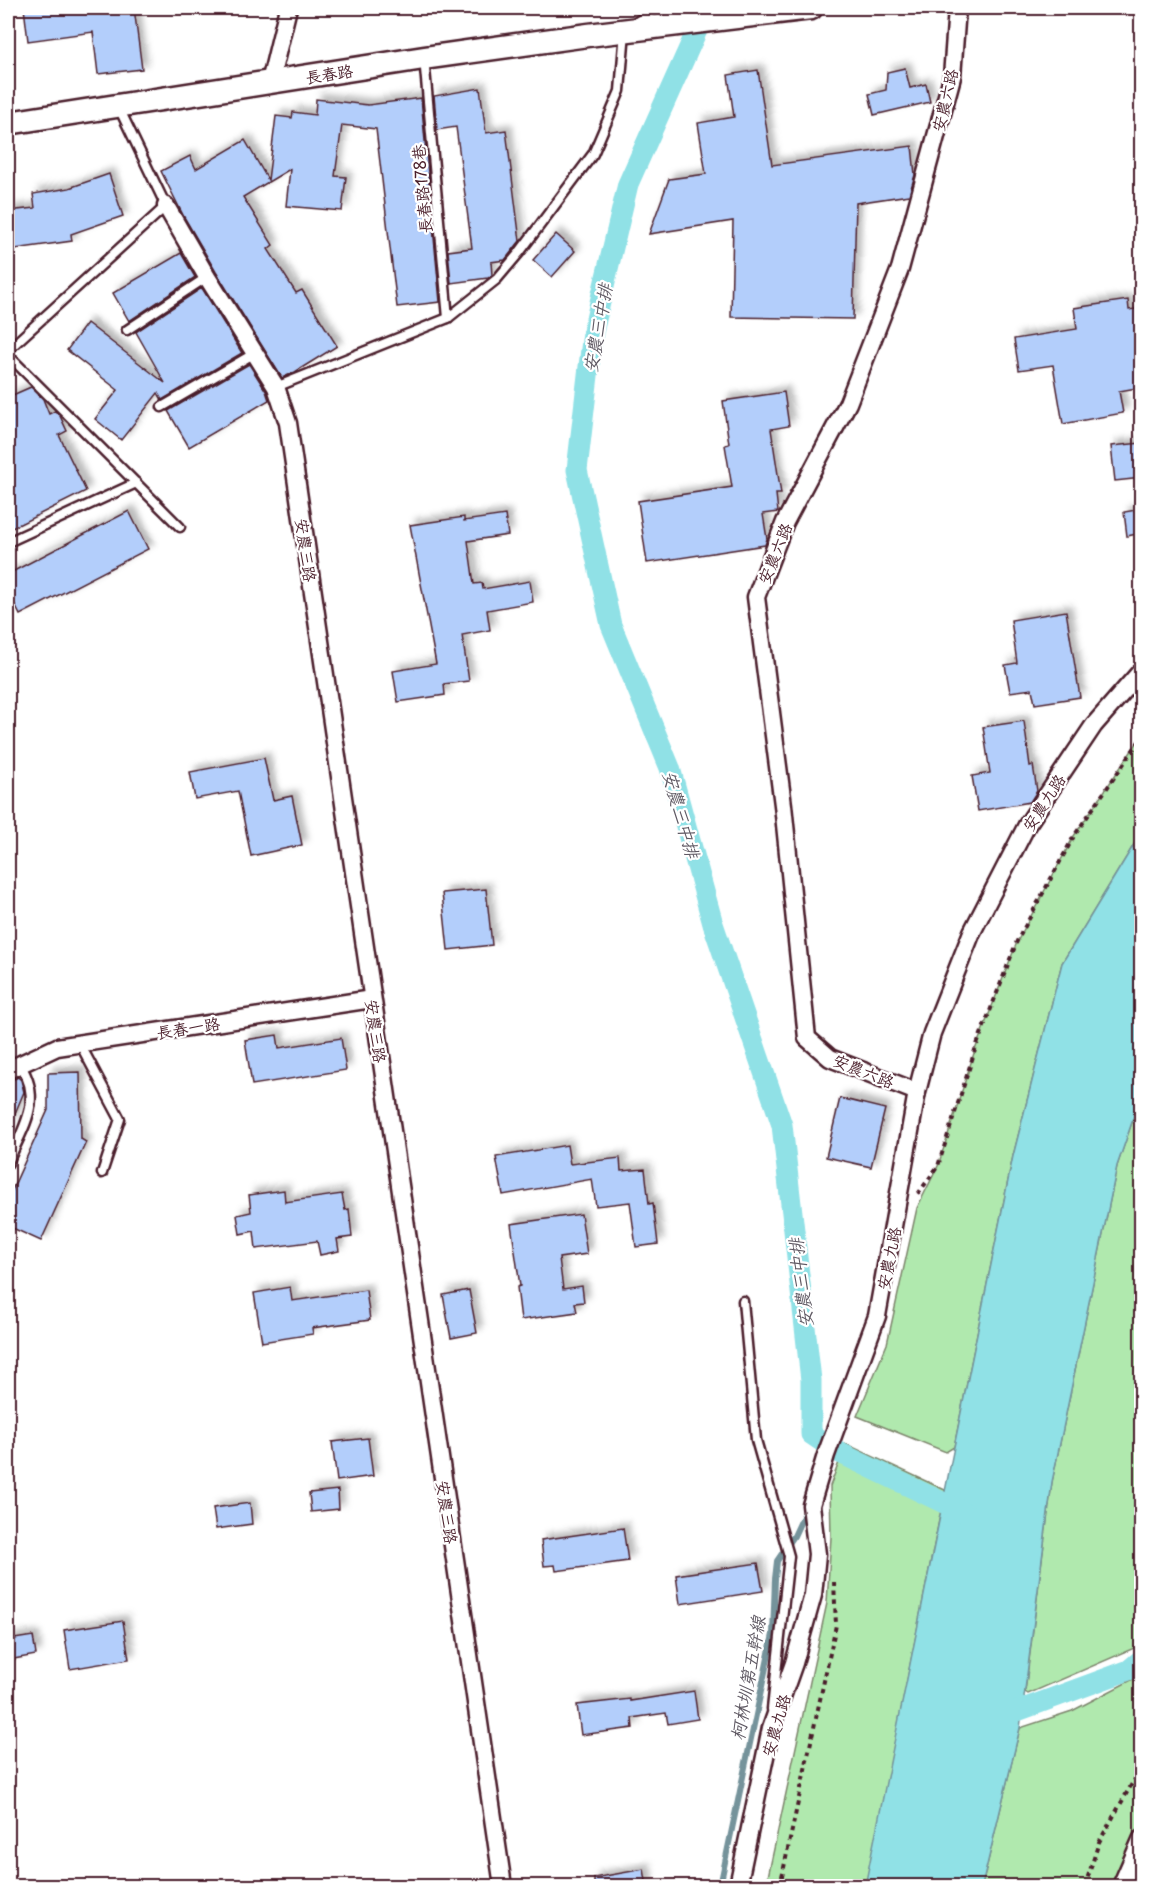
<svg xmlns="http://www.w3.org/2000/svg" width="1149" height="1894" font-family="'Playpen Sans','LXGW WenKai TC',sans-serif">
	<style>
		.green { fill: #b0e9ae; stroke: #7d846c; stroke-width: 1.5 }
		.water { fill: #90e1e6; stroke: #74939b; stroke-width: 1.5 }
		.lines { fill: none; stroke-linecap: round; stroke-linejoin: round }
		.stream { stroke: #74939b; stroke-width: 6 }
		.canal { stroke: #90e1e6; stroke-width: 21 }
		.building { fill: #b3cefb; stroke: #4a1f2b; stroke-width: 1.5; filter: url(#shadow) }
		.lane-casing { stroke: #4a1f2b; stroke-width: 13 }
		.street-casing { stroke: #4a1f2b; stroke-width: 21 }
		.secondary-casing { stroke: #4a1f2b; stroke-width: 27 }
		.path { stroke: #4a1f2b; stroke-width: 4; stroke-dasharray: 4.5 4.5; stroke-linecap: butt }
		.lane { stroke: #fff; stroke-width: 8 }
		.street { stroke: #fff; stroke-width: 16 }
		.secondary { stroke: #fff; stroke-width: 22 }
		.labels { text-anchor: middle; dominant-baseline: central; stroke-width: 4.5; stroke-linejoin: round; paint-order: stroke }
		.street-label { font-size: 16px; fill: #4a1f2b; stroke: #fff }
		.water-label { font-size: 18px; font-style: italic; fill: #5f5963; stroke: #fff }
	</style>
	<defs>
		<filter id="shadow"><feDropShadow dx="5.5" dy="-5.5" stdDeviation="3" flood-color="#0004"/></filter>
	</defs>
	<rect width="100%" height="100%" fill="#fff"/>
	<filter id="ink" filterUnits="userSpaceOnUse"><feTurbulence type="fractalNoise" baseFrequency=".0167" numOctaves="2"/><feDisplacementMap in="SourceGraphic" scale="12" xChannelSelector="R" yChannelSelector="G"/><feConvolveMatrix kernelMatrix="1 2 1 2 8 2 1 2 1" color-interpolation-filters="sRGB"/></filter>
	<g filter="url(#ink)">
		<g class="green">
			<path d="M 1141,737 L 1141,833 L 1062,963 L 1013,1156 L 954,1447 L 946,1452 L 857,1416 L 887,1344 L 917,1208 L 938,1166 L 975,1050 L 1017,942 L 1074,836 Z"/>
			<path d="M 1141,1096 L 1141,1641 L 1139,1646 L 1028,1694 L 1025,1692 L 1052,1482 L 1117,1166 Z"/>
			<path d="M 846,1444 L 945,1490 L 866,1886 L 766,1886 L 827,1603 L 831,1537 L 830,1486 Z"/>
			<path d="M 1141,1675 L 1141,1838 L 1121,1886 L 982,1886 L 1020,1728 L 1072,1711 Z"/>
		</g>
		<path class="water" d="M 1141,833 L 1141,1096 L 1117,1166 L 1052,1482 L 1020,1728 L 982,1886 L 865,1886 L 1013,1156 L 1062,963 Z"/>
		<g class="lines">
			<path class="stream" d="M 720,1886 L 773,1634 L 775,1579 L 777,1561 L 794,1536 L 806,1510"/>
			<g class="canal">
				<path d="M 707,8 L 628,184 L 593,332 L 577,470 L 611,625 L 670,768 L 713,924 L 782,1125 L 811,1380 L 811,1434 L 836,1451 L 967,1514"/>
				<path d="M 1000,1725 L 1012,1713 L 1129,1670 L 1142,1659"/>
			</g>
		</g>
		<g class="building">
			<path d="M 24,8 L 134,8 L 142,69 L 98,74 L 93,32 L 28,41 Z"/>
			<path d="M 905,68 L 910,88 L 926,84 L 930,102 L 874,115 L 869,94 L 886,90 L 887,72 Z"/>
			<path d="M 758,70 L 772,165 L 912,146 L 915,175 L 909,195 L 856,203 L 853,319 L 731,317 L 733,221 L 649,234 L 669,179 L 706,174 L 698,123 L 734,117 L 728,75 Z"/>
			<path d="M 480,88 L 486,133 L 506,130 L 520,241 L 505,260 L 491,262 L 492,275 L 488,278 L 451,283 L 448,251 L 472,248 L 456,127 L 437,130 L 434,96 Z"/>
			<path d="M 421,98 L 440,302 L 397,307 L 376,129 L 342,125 L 335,176 L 346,177 L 342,211 L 286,206 L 290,169 L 243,197 L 273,245 L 268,249 L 296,293 L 302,290 L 337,346 L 295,372 L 282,378 L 216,272 L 184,217 L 161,171 L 190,156 L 196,169 L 245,140 L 268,180 L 276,116 L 292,118 L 293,112 L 315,115 L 316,99 L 368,105 Z"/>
			<path d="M 109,174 L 123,216 L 71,234 L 72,241 L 8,250 L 8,211 L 35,208 L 33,194 L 69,188 Z"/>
			<path d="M 556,234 L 575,251 L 552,277 L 533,260 Z"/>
			<path d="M 181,253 L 195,277 L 129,321 L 113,293 Z"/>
			<path d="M 202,288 L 242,353 L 162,400 L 158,393 L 121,440 L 95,419 L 118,390 L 67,350 L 87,323 L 165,383 L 136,332 Z"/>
			<path d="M 1128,300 L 1129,310 L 1142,308 L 1142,387 L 1119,391 L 1123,413 L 1063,424 L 1053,365 L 1019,370 L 1014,339 L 1077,329 L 1074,308 Z"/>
			<path d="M 249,364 L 266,391 L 269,400 L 189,447 L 168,411 Z"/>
			<path d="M 31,387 L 43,399 L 49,414 L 55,411 L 60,416 L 67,431 L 59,435 L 86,491 L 8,530 L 8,397 Z"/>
			<path d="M 784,392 L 789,426 L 771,429 L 781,494 L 776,494 L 778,512 L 763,514 L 767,539 L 765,545 L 647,563 L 638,501 L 732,487 L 725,445 L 729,444 L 723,401 Z"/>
			<path d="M 1142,443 L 1142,478 L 1115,481 L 1111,446 Z"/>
			<path d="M 1142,509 L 1142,533 L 1127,536 L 1124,512 Z"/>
			<path d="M 129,511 L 148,549 L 20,615 L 8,591 L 8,574 Z"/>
			<path d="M 505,515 L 508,535 L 468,541 L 474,584 L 482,583 L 483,589 L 530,581 L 533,602 L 487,610 L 490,630 L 462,635 L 469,681 L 444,684 L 445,695 L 398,702 L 393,671 L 436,664 L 410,525 L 464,517 L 464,521 Z"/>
			<path d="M 1066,611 L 1080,697 L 1035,704 L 1032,689 L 1010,692 L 1005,665 L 1017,663 L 1011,620 Z"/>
			<path d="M 1024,721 L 1030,766 L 1033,765 L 1037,791 L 1030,802 L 978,811 L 972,776 L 990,773 L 983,727 Z"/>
			<path d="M 264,758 L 273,800 L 292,796 L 302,845 L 251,856 L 238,791 L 195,799 L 190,772 Z"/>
			<path d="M 486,889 L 492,945 L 448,950 L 442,893 Z"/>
			<path d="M 277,1035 L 279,1048 L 341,1038 L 346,1070 L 252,1085 L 245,1040 Z"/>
			<path d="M 80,1072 L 81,1139 L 86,1142 L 41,1241 L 8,1226 L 8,1199 L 48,1110 L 48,1073 Z"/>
			<path d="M 18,1077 L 21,1080 L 24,1092 L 8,1130 L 8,1082 Z"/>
			<path d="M 840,1098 L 885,1109 L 871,1167 L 826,1157 Z"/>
			<path d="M 567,1145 L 570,1164 L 620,1158 L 621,1171 L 645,1169 L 649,1204 L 653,1203 L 658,1244 L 636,1247 L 630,1202 L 596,1206 L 592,1179 L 503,1195 L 496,1157 Z"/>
			<path d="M 284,1190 L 285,1202 L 342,1194 L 345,1210 L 349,1209 L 352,1237 L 337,1239 L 339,1251 L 320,1255 L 317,1241 L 256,1249 L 254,1231 L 240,1234 L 237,1215 L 251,1212 L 249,1195 Z"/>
			<path d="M 581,1214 L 587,1254 L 559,1258 L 563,1289 L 582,1286 L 584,1302 L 575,1303 L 577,1312 L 521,1320 L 517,1287 L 520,1286 L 511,1224 Z"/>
			<path d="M 290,1287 L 292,1301 L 366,1290 L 370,1320 L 312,1328 L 313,1334 L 262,1342 L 254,1293 Z"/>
			<path d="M 469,1290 L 477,1333 L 451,1338 L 443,1295 Z"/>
			<path d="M 368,1438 L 373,1476 L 337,1481 L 332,1442 Z"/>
			<path d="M 338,1490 L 339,1509 L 311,1512 L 309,1493 Z"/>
			<path d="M 250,1503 L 252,1524 L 216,1529 L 213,1508 Z"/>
			<path d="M 623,1528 L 628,1561 L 556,1571 L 555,1565 L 544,1566 L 541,1540 Z"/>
			<path d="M 758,1563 L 763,1591 L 680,1604 L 676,1575 Z"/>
			<path d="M 123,1621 L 129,1659 L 70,1669 L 64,1630 Z"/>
			<path d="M 33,1636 L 36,1655 L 8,1660 L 8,1640 Z"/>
			<path d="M 694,1691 L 698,1719 L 668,1724 L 666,1713 L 632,1718 L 633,1728 L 581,1735 L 577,1705 L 630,1699 L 630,1701 Z"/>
			<path d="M 644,1869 L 647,1887 L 594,1887 L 594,1878 Z"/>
		</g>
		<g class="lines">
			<defs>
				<g id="lane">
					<path d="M 635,23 L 657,8"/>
					<path d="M 424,58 L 448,318"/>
					<path d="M 127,330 L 207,277"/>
					<path d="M 8,350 L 166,206 L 119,108"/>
					<path d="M 8,355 L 180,527"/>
					<path d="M 276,387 L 448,318 L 497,279 L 519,253 L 593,154 L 620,91 L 625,31"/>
					<path d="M 162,407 L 255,353"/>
					<path d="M 8,542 L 136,483"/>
					<path d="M 80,1044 L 120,1119 L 102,1173"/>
					<path d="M 8,1163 C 23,1126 44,1102 20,1064"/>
					<path d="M 743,1301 L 756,1440 L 789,1556 L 772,1709"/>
				</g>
				<g id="street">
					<path d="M 270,82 L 288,8"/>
					<path d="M 166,206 L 207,277 L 276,387 L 288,423 L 503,1886"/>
					<path d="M 8,1070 L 57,1047 L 372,999"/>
					<path d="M 917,1092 L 830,1058 L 807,1038 L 783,805 L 756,597 L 785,522 L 848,403 L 900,269 L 952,77 L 957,8"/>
					<path d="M 738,1886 L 771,1728 L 794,1663 L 813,1595 L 817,1554 L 811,1505 L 826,1455 L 877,1316 L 917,1092 L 932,1033 L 972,932 L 1027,825 L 1094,725 L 1142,670"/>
					<path d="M 1121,1886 L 1142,1838"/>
				</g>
				<path id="secondary" d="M 8,123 L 424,58 L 588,35 L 811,8"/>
			</defs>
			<use href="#lane" class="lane-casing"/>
			<use href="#street" class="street-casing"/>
			<use href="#secondary" class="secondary-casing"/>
			<g class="path">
				<path d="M 918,1194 L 938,1166 L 975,1050 L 1017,941 L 1074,836 L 1142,737"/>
				<path d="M 780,1886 L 836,1625 L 834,1582"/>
				<path d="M 1085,1886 L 1099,1842 L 1142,1766"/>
			</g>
			<use href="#lane" class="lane"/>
			<use href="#street" class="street"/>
			<use href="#secondary" class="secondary"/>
		</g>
	</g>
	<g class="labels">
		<g class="street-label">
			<text transform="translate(329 73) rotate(-9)">長春路</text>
			<text transform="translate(944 100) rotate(-77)">安農六路</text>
			<text transform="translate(421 189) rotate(-95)">長春路178巷</text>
			<text transform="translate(307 550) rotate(82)">安農三路</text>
			<text transform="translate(774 553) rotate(-68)">安農六路</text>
			<text transform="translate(1043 802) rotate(-57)">安農九路</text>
			<text transform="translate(188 1027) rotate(-9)">長春一路</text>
			<text transform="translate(377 1031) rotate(82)">安農三路</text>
			<text transform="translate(864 1070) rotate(22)">安農六路</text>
			<text transform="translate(888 1258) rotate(-79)">安農九路</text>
			<text transform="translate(448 1512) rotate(82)">安農三路</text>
			<text transform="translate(775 1725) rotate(-74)">安農九路</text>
		</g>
		<g class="water-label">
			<text transform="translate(597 328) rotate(-80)">安農三中排</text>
			<text transform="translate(682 814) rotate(74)">安農三中排</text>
			<text transform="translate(800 1283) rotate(-97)">安農三中排</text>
			<text transform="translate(747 1678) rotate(-80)">柯林圳第五幹線</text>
		</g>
	</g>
	<rect width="1149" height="1894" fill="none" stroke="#fff" stroke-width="30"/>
	<rect x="15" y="15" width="1119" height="1864" fill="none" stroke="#4a1f2b" stroke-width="2" filter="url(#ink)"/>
</svg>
